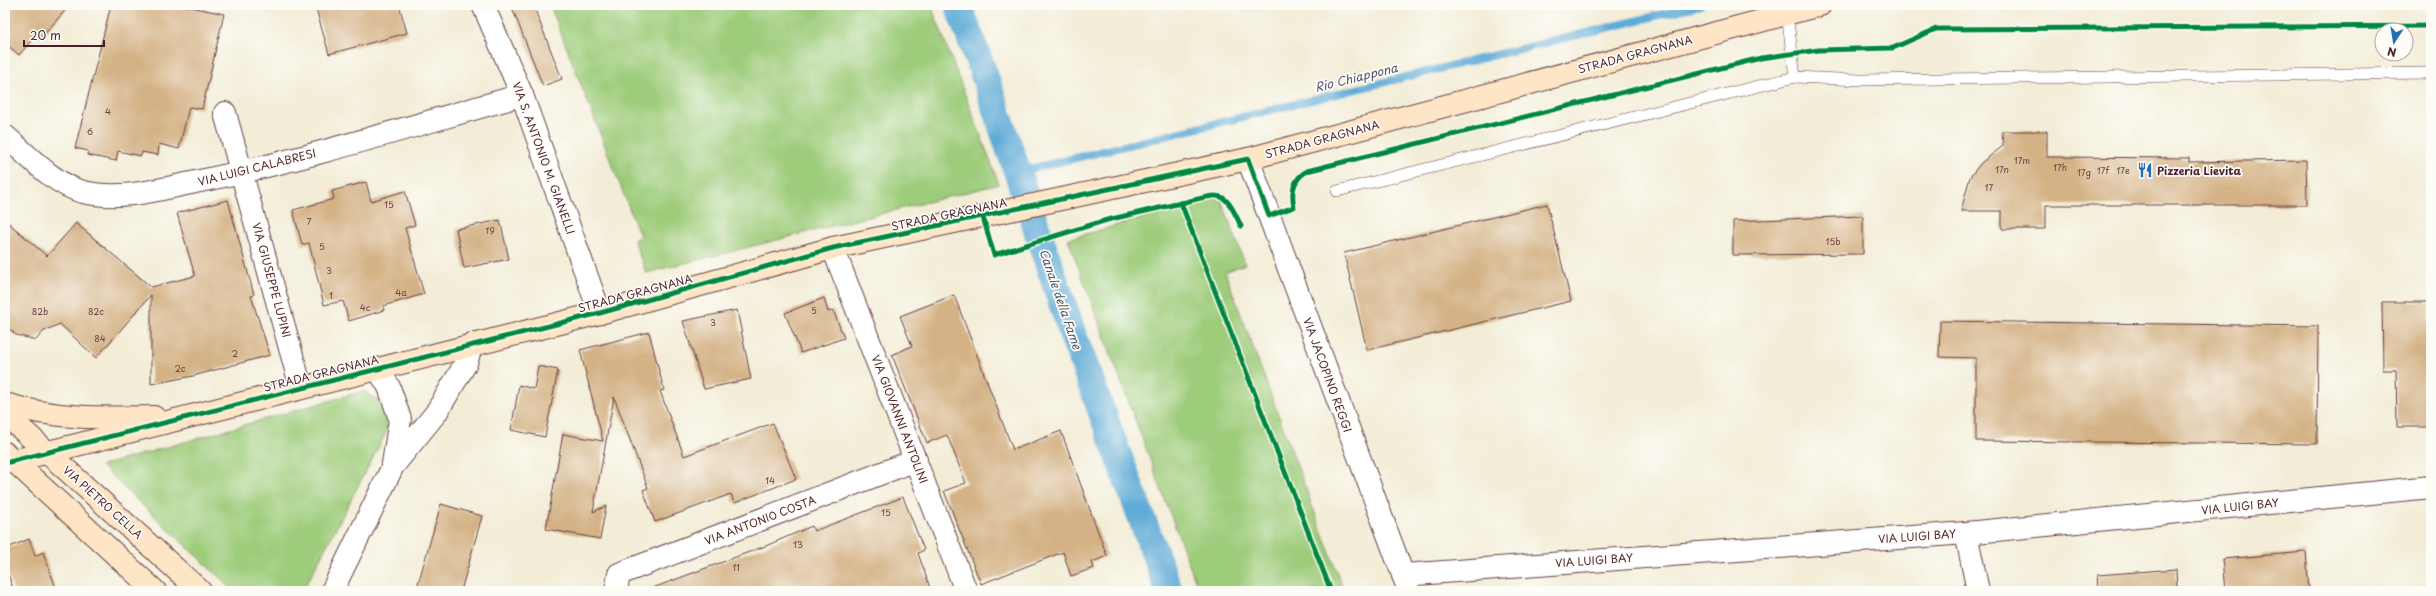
<svg xmlns="http://www.w3.org/2000/svg" width="2436" height="596" font-family="'Playpen Sans',sans-serif">
	<style>
		.green { fill: #9dcc7a; stroke: #747652 }
		.lines { fill: none; stroke-linecap: round; stroke-linejoin: round }
		.stream { stroke: #5fabd7; stroke-width: 8 }
		.canal { stroke: #5fabd7; stroke-width: 28 }
		.building { fill: #d4b286 }
		.lane-casing { stroke: #633e45; stroke-width: 12 }
		.street-casing { stroke: #633e45; stroke-width: 24 }
		.secondary-casing { stroke: #633e45; stroke-width: 24 }
		.lane { stroke: #fff; stroke-width: 11 }
		.street { stroke: #fff; stroke-width: 22 }
		.secondary { stroke: #fde5c5; stroke-width: 22 }
		.cycleway-casing { stroke: #fdfcf7; stroke-width: 8 }
		.cycleway { stroke: #00873e; stroke-width: 5 }
		.labels { text-anchor: middle; dominant-baseline: central; stroke-width: 3.5; stroke-linejoin: round; paint-order: stroke }
		.number-label { font-size: 9px; fill: #6c4442 }
		.street-label { font-size: 11px; fill: #4a1f2b; stroke: #fdfcf7 }
		.poi-label { font-size: 11px; font-weight: bold; fill: #4a1f2b; stroke: #fdfcf7; text-anchor: start }
		.water-label { font-size: 12px; font-style: italic; fill: #525770; stroke: #fdfcf7 }
	</style>
	<rect width="100%" height="100%" fill="#fdfcf7"/>
	<filter id="ink" filterUnits="userSpaceOnUse"><feTurbulence type="fractalNoise" baseFrequency=".025" numOctaves="2"/><feDisplacementMap in="SourceGraphic" scale="8" xChannelSelector="R" yChannelSelector="G"/><feConvolveMatrix kernelMatrix="1 2 1 2 8 2 1 2 1" color-interpolation-filters="sRGB"/></filter>
	<filter id="wash" filterUnits="userSpaceOnUse"><feTurbulence type="fractalNoise" baseFrequency=".012" numOctaves="4" result="noise"/><feDisplacementMap in="SourceGraphic" scale="16" xChannelSelector="R" yChannelSelector="G"/><feGaussianBlur stdDeviation="0.9" result="paint"/><feColorMatrix in="noise" values="0 0 0 0 0 0 0 0 0 0 0 0 0 0 0 0 0 1.4 0 .05"/><feComposite in="paint" operator="in"/></filter>
	<g filter="url(#wash)">
		<rect width="100%" height="100%" fill="#f3edd7"/>
		<g class="green">
			<path d="M 550,5 L 931,5 L 999,184 L 646,273 L 634,240 L 640,236 Z"/>
			<path d="M 1220,196 L 1245,264 L 1225,272 L 1344,591 L 1199,591 L 1068,239 Z"/>
			<path d="M 363,391 L 383,404 L 388,429 L 303,591 L 234,591 L 101,466 Z"/>
		</g>
		<g class="lines">
			<path class="stream" d="M 1018,172 L 1700,5"/>
			<path class="canal" d="M 958,5 L 984,74 L 1073,335 L 1169,591"/>
		</g>
		<g id="blocks">
			<g class="building">
				<path d="M 5,5 L 70,5 L 40,39 L 36,35 L 19,55 L 5,43 Z"/>
				<path d="M 111,5 L 182,5 L 224,14 L 202,109 L 189,107 L 179,149 L 159,144 L 158,155 L 142,152 L 141,156 L 118,151 L 116,161 L 87,155 L 88,151 L 75,148 Z"/>
				<path d="M 315,5 L 399,5 L 407,33 L 329,54 Z"/>
				<path d="M 511,5 L 533,5 L 562,79 L 543,86 Z"/>
				<path d="M 2002,131 L 2047,131 L 2047,157 L 2189,158 L 2189,162 L 2306,160 L 2307,205 L 2046,205 L 2046,229 L 2002,229 L 2002,211 L 1961,211 L 1970,177 L 1981,163 L 2003,146 Z"/>
				<path d="M 366,182 L 371,201 L 405,191 L 415,225 L 405,228 L 424,294 L 383,306 L 384,310 L 349,321 L 343,301 L 324,305 L 309,243 L 302,245 L 293,210 L 334,199 L 332,191 Z"/>
				<path d="M 228,200 L 254,295 L 251,296 L 270,355 L 193,376 L 151,384 L 151,295 L 96,358 L 60,324 L 44,331 L 36,340 L 16,335 L 5,325 L 5,220 L 47,256 L 76,223 L 151,287 L 195,276 L 177,213 Z"/>
				<path d="M 1547,204 L 1571,301 L 1367,350 L 1344,253 Z"/>
				<path d="M 1863,216 L 1863,254 L 1733,255 L 1733,221 Z"/>
				<path d="M 500,220 L 509,259 L 464,268 L 456,229 Z"/>
				<path d="M 954,295 L 1013,450 L 1061,431 L 1107,556 L 1092,562 L 1094,568 L 1071,576 L 1063,552 L 981,584 L 944,491 L 966,483 L 947,435 L 927,443 L 892,355 L 912,346 L 900,316 Z"/>
				<path d="M 824,298 L 828,312 L 833,310 L 844,338 L 801,353 L 785,313 Z"/>
				<path d="M 2382,302 L 2431,302 L 2431,427 L 2397,427 L 2396,370 L 2383,370 Z"/>
				<path d="M 737,310 L 751,379 L 704,389 L 683,321 Z"/>
				<path d="M 1940,321 L 2318,326 L 2317,444 L 1976,441 L 1976,358 L 1939,357 Z"/>
				<path d="M 649,332 L 664,390 L 660,391 L 684,456 L 773,423 L 796,479 L 734,503 L 731,494 L 655,522 L 643,490 L 648,488 L 614,397 L 593,512 L 606,506 L 600,539 L 546,529 L 563,434 L 603,441 L 580,350 Z"/>
				<path d="M 538,366 L 558,370 L 545,437 L 511,430 L 519,385 L 534,389 Z"/>
				<path d="M 903,497 L 924,550 L 918,553 L 931,591 L 650,591 L 650,589 L 768,545 L 812,526 L 814,531 Z"/>
				<path d="M 441,504 L 482,516 L 461,591 L 416,591 Z"/>
				<path d="M 29,539 L 35,556 L 43,552 L 57,591 L 14,591 L 5,567 L 5,549 Z"/>
				<path d="M 2306,552 L 2309,591 L 2225,591 L 2222,559 Z"/>
				<path d="M 2176,569 L 2177,591 L 2098,591 L 2097,575 Z"/>
			</g>
		</g>
	</g>
	<g filter="url(#ink)">
		<use href="#blocks" fill-opacity="0" stroke="#633e45" stroke-width="1"/>
		<g class="lines">
			<defs>
				<g id="lane">
					<path d="M 1787,13 L 1795,77"/>
					<path d="M 1337,191 L 1795,77 L 1860,80 L 2431,73"/>
				</g>
				<g id="street">
					<path d="M 483,5 L 522,95 L 600,313"/>
					<path d="M 225,113 L 301,388"/>
					<path d="M 5,136 C 28,155 53,184 83,192 C 122,201 161,189 200,181 C 308,159 415,125 522,95"/>
					<path d="M 1248,159 L 1409,591"/>
					<path d="M 833,248 L 966,591"/>
					<path d="M 378,369 L 389,387 L 400,419 L 393,464"/>
					<path d="M 1966,533 L 1978,591"/>
					<path d="M 1403,575 L 1966,533 L 2431,487"/>
					<path d="M 332,591 L 393,466 L 436,413 L 466,363 L 472,344"/>
					<path d="M 616,591 L 619,574 L 916,460"/>
				</g>
				<g id="secondary">
					<path d="M 5,404 C 54,419 103,418 154,417"/>
					<path d="M 5,414 L 200,591"/>
					<path d="M 5,453 L 155,591"/>
					<path d="M 5,463 L 600,313 L 833,248 L 1248,159 L 1820,5"/>
				</g>
			</defs>
			<use href="#lane" class="lane-casing"/>
			<use href="#street" class="street-casing"/>
			<use href="#secondary" class="secondary-casing"/>
			<use href="#lane" class="lane"/>
			<use href="#street" class="street"/>
			<use href="#secondary" class="secondary"/>
			<defs>
				<g id="cycleway">
					<path d="M 1181,203 C 1221,194 1223,187 1241,226"/>
					<path d="M 983,217 L 994,255 L 1107,220 L 1181,203 L 1331,591"/>
					<path d="M 5,463 L 600,313 L 833,248 L 1248,159 L 1269,216 L 1294,207 C 1291,193 1293,179 1307,171 L 1761,58 L 1819,50 L 1893,48 L 1936,29 L 2431,26"/>
				</g>
			</defs>
			<use href="#cycleway" class="cycleway-casing"/>
			<use href="#cycleway" class="cycleway"/>
		</g>
	</g>
	<defs>
		<symbol id="restaurant-bare" viewBox="-9 -9 18 18"><path d="M-5-6h1v4h1v-4h1v4h1v-4h1v5L-1.5 .5V6h-2V.5L-5-1ZM5-6V6H3V1.5H1.5Q1.5-4 5-6Z" fill="#1f6fb2" stroke="#fdfcf7" stroke-width="2.5" paint-order="stroke"/></symbol>
	</defs>
	<g fill-rule="evenodd">
		<use href="#restaurant-bare" x="2134" y="159" width="22" height="22"/>
	</g>
	<g class="labels">
		<g class="number-label">
			<text x="108" y="111">4</text>
			<text x="90" y="131">6</text>
			<text x="2022" y="160">17m</text>
			<text x="2060" y="167">17h</text>
			<text x="2002" y="169">17n</text>
			<text x="2103" y="170">17f</text>
			<text x="2123" y="170">17e</text>
			<text x="2084" y="172">17g</text>
			<text x="1989" y="187">17</text>
			<text x="389" y="204">15</text>
			<text x="309" y="221">7</text>
			<text x="490" y="230">19</text>
			<text x="1833" y="241">15b</text>
			<text x="322" y="246">5</text>
			<text x="329" y="270">3</text>
			<text x="401" y="292">4a</text>
			<text x="331" y="295">1</text>
			<text x="365" y="307">4c</text>
			<text x="814" y="310">5</text>
			<text x="40" y="311">82b</text>
			<text x="96" y="311">82c</text>
			<text x="713" y="322">3</text>
			<text x="100" y="338">84</text>
			<text x="235" y="353">2</text>
			<text x="180" y="368">2c</text>
			<text x="770" y="480">14</text>
			<text x="886" y="512">15</text>
			<text x="798" y="544">13</text>
			<text x="736" y="567">11</text>
		</g>
		<g class="street-label">
			<text transform="translate(1635 54) rotate(-15)">STRADA GRAGNANA</text>
			<text transform="translate(1322 139) rotate(-15)">STRADA GRAGNANA</text>
			<text transform="translate(544 158) rotate(70)">VIA S. ANTONIO M. GIANELLI</text>
			<text transform="translate(257 167) rotate(-14)">VIA LUIGI CALABRESI</text>
			<text transform="translate(949 214) rotate(-12)">STRADA GRAGNANA</text>
			<text transform="translate(272 280) rotate(75)">VIA GIUSEPPE LUPINI</text>
			<text transform="translate(635 293) rotate(-15)">STRADA GRAGNANA</text>
			<text transform="translate(321 373) rotate(-14)">STRADA GRAGNANA</text>
			<text transform="translate(1328 375) rotate(70)">VIA JACOPINO REGGI</text>
			<text transform="translate(900 419) rotate(69)">VIA GIOVANNI ANTOLINI</text>
			<text transform="translate(103 502) rotate(42)">VIA PIETRO CELLA</text>
			<text transform="translate(2240 506) rotate(-6)">VIA LUIGI BAY</text>
			<text transform="translate(760 520) rotate(-21)">VIA ANTONIO COSTA</text>
			<text transform="translate(1917 536) rotate(-4)">VIA LUIGI BAY</text>
			<text transform="translate(1594 560) rotate(-4)">VIA LUIGI BAY</text>
		</g>
		<g class="poi-label">
			<text x="2157" y="170">Pizzeria Lievita</text>
		</g>
		<g class="water-label">
			<text transform="translate(1356 77) rotate(-14)">Rio Chiappona</text>
			<text transform="translate(1061 299) rotate(71)">Canale della Fame</text>
		</g>
	</g>
	<rect width="2436" height="596" fill="none" stroke="#fdfcf7" stroke-width="20"/>
	<g transform="translate(2394 42) rotate(192)"><circle r="19" fill="#fdfcf7" stroke="#b5a4a5"/>
	<path d="M0-3L7 15L0 10L-7 15Z" fill="#1f6fb2"/>
	<text y="-6" font-size="11" font-weight="bold" text-anchor="middle" fill="#4a1f2b">N</text>
	</g>
	<path d="M24 40v6h80v-6" fill="none" stroke="#4a1f2b" stroke-width="2"/>
	<text x="30" y="40" font-size="12" fill="#4a1f2b" stroke="#fdfcf7" stroke-width="3" paint-order="stroke">20 m</text>
</svg>
